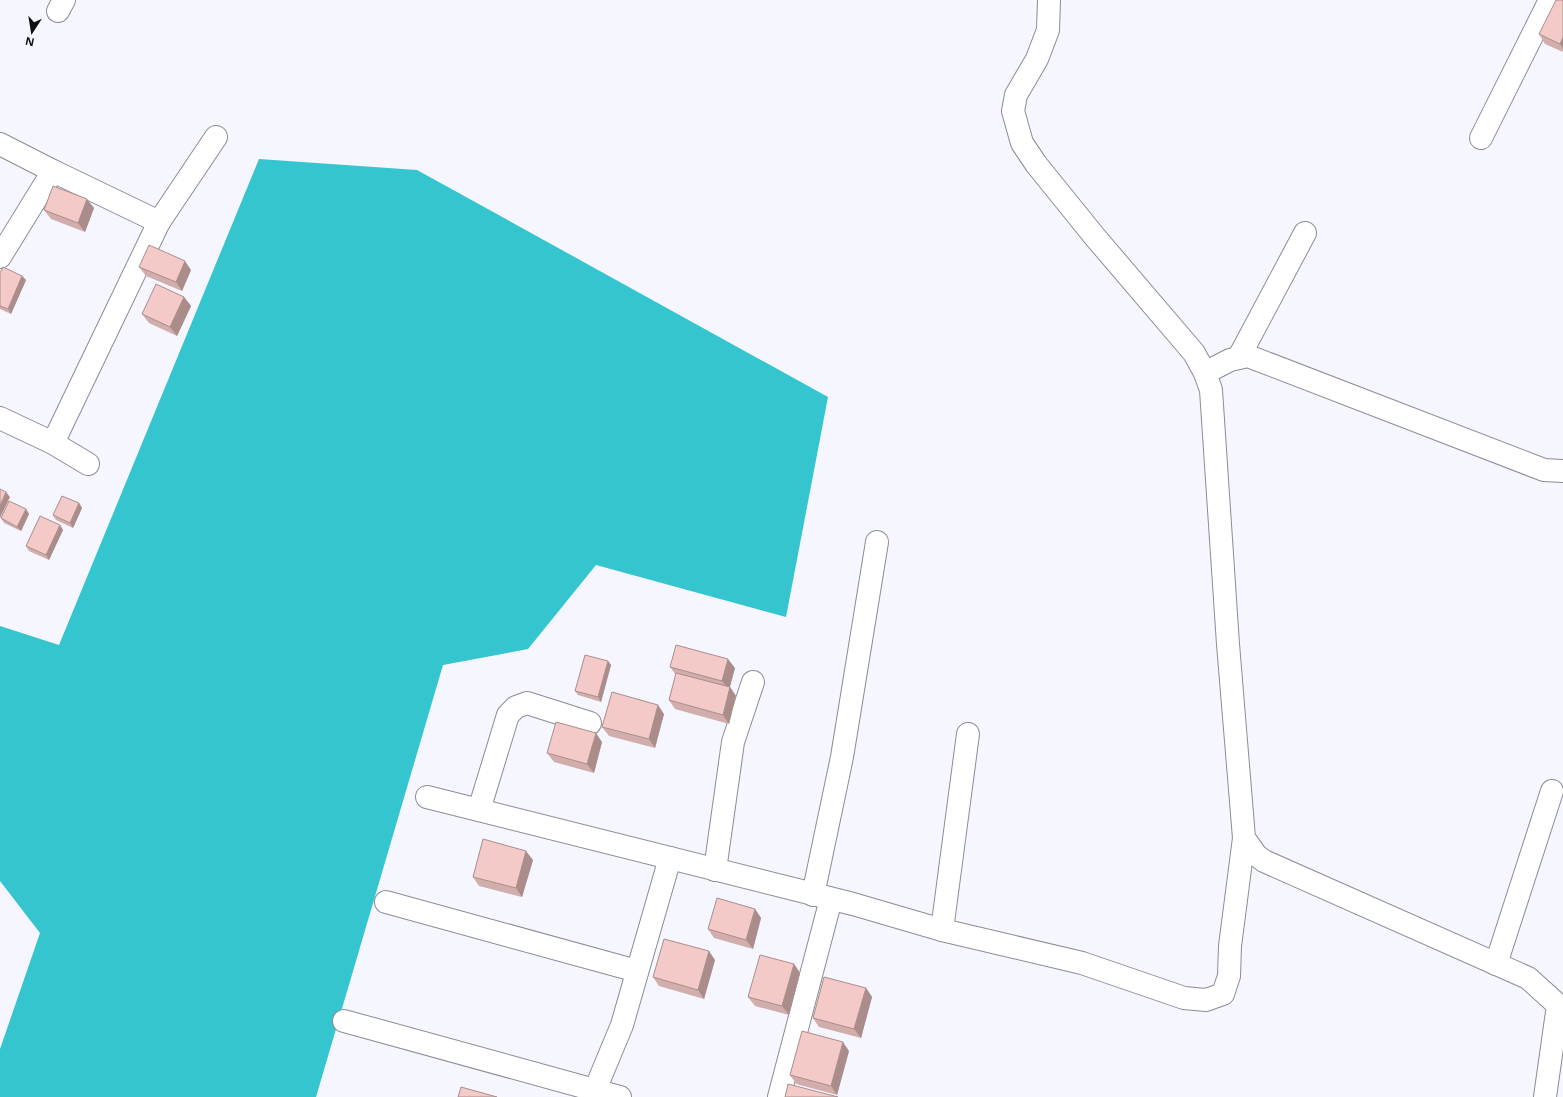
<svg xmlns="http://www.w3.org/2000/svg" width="1563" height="1097" font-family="'Open Sans',sans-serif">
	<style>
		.water { fill: #35c5ce }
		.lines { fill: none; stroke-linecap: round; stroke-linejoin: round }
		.minor-casing { stroke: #8b8c95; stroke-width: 24 }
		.tertiary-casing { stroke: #8b8c95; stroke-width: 24 }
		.minor { stroke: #fff; stroke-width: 22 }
		.tertiary { stroke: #fff; stroke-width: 22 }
		.wall { fill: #d1aeab }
		.shaded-wall { fill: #aa8d8b }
		.building { fill: #f3cac7; stroke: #aa8d8b }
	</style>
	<rect width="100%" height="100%" fill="#f5f6ff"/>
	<path class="water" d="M 259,159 L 417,170 L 828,397 L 786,617 L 596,565 L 528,649 L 443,665 L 316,1097 L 0,1097 L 0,1049 L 40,933 L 0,881 L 0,626 L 59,645 Z"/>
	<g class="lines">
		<defs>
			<g id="minor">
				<path d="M 58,11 L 64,0"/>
				<path d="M 1481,138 L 1550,0"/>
				<path d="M 0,144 L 53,171 L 0,257"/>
				<path d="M 53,171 L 159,222 L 216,137"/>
				<path d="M 1239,357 L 1305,233"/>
				<path d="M 1205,373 L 1230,360 L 1248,356 L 1544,470 L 1563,471"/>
				<path d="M 0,418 L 53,443 L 88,464"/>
				<path d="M 53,443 L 159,222"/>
				<path d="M 427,797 L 853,904 L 942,930 L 1082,963 L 1184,998 L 1206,1000 L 1223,994 L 1229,976 L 1230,946 L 1244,838"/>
				<path d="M 479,810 L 508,715 L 516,707 L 527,703 L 590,723"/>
				<path d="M 715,870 L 733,742 L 753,682"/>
				<path d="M 813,895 L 842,757 L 877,542"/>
				<path d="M 386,902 L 637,971"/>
				<path d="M 942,930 L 968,734"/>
				<path d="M 1496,964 L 1552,791"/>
				<path d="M 344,1021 L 620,1097"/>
				<path d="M 595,1090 L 622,1025 L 670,858"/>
				<path d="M 779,1097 L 831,899"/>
			</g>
			<path id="tertiary" d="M 1049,0 L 1048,30 L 1037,59 L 1016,95 L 1013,111 L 1022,143 L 1036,164 L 1095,237 L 1194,353 L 1205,373 L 1211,390 L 1228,644 L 1244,838 L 1256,855 L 1264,861 L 1528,978 L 1558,1005 L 1545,1097"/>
		</defs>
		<use href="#minor" class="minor-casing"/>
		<use href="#tertiary" class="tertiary-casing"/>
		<use href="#minor" class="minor"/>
		<use href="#tertiary" class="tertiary"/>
	</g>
	<g class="wall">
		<path d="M 1563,0 L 1563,52 L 1545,44 L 1539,34 Z"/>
		<path d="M 94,208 L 85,232 L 51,219 L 44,210 Z"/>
		<path d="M 139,267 L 191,270 L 182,291 L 146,276 Z"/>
		<path d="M 0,273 L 22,276 L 26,280 L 11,314 L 0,309 Z"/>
		<path d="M 184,297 L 191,306 L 177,336 L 149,323 L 142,314 Z"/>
		<path d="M 79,503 L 82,508 L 73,528 L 56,520 L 53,515 Z"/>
		<path d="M 26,509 L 29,514 L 21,531 L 4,523 L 1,518 Z"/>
		<path d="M 60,525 L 63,530 L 49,560 L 29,551 L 26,546 Z"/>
		<path d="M 608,661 L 611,665 L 601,702 L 578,695 L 575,691 Z"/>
		<path d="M 670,667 L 735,668 L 730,687 L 736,696 L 729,724 L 675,709 L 669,700 L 676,675 Z"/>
		<path d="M 664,714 L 655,748 L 609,736 L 602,727 Z"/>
		<path d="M 602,742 L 594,773 L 554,762 L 547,753 Z"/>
		<path d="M 533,860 L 522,897 L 479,886 L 473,877 Z"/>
		<path d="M 755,909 L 761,918 L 753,949 L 714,938 L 708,929 Z"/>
		<path d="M 715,960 L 704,999 L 659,986 L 653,977 Z"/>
		<path d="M 794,964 L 800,973 L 789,1015 L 755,1006 L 748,997 Z"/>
		<path d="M 866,988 L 872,997 L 861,1038 L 819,1027 L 813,1018 Z"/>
		<path d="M 849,1051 L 837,1095 L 796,1084 L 790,1075 Z"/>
	</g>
	<g class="shaded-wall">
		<path d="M 1563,37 L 1563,49 L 1560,44 Z"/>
		<path d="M 87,199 L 94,208 L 85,232 L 78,223 Z"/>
		<path d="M 185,261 L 191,270 L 182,291 L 176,282 Z"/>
		<path d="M 22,276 L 26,280 L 11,314 L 8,309 Z"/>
		<path d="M 184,297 L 191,306 L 177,336 L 170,327 Z"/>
		<path d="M 6,492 L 10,497 L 0,518 L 0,506 Z"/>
		<path d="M 79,503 L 82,508 L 73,528 L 70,523 Z"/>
		<path d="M 26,509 L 29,514 L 21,531 L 17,527 Z"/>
		<path d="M 60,525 L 63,530 L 49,560 L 46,555 Z"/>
		<path d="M 728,659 L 735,668 L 729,690 L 722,681 Z"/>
		<path d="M 608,661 L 611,665 L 601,702 L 598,697 Z"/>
		<path d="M 730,687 L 736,696 L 729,724 L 723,715 Z"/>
		<path d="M 658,705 L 664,714 L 655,748 L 649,739 Z"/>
		<path d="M 596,733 L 602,742 L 594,773 L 587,764 Z"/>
		<path d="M 526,851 L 533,860 L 522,897 L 516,888 Z"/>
		<path d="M 755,909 L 761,918 L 753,949 L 746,940 Z"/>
		<path d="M 709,951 L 715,960 L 704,999 L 698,990 Z"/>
		<path d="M 794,964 L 800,973 L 789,1015 L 782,1006 Z"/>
		<path d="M 866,988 L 872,997 L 861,1038 L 854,1029 Z"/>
		<path d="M 843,1042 L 849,1051 L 837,1095 L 831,1086 Z"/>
	</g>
	<g class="building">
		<path d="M 1556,0 L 1563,0 L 1563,37 L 1560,44 L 1539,34 Z"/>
		<path d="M 53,186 L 87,199 L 78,223 L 44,210 Z"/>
		<path d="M 149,245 L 185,261 L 176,282 L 139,267 Z"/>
		<path d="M 3,267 L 22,276 L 8,309 L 0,306 L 0,273 Z"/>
		<path d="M 156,284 L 184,297 L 170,327 L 142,314 Z"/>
		<path d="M 0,489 L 6,492 L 0,506 Z"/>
		<path d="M 62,496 L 79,503 L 70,523 L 53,515 Z"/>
		<path d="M 9,501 L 26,509 L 17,527 L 1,518 Z"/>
		<path d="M 40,516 L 60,525 L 46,555 L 26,546 Z"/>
		<path d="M 676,645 L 728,659 L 722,681 L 670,667 Z"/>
		<path d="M 585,655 L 608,661 L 598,697 L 575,691 Z"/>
		<path d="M 676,673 L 730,687 L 723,715 L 669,700 Z"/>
		<path d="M 612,692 L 658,705 L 649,739 L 602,727 Z"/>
		<path d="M 556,722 L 596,733 L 587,764 L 547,753 Z"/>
		<path d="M 483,839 L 526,851 L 516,888 L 473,877 Z"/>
		<path d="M 717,898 L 755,909 L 746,940 L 708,929 Z"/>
		<path d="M 664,939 L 709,951 L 698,990 L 653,977 Z"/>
		<path d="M 760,955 L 794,964 L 782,1006 L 748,997 Z"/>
		<path d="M 824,977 L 866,988 L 854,1029 L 813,1018 Z"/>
		<path d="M 802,1031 L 843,1042 L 831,1086 L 790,1075 Z"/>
		<path d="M 788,1084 L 838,1097 L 785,1097 Z"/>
		<path d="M 461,1087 L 497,1097 L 458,1097 Z"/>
	</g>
	<g transform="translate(32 32) rotate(192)" stroke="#f5f6ff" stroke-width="3" paint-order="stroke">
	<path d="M0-3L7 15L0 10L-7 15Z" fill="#0f0f12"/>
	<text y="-6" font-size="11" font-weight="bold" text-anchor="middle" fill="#0f0f12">N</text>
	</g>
</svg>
